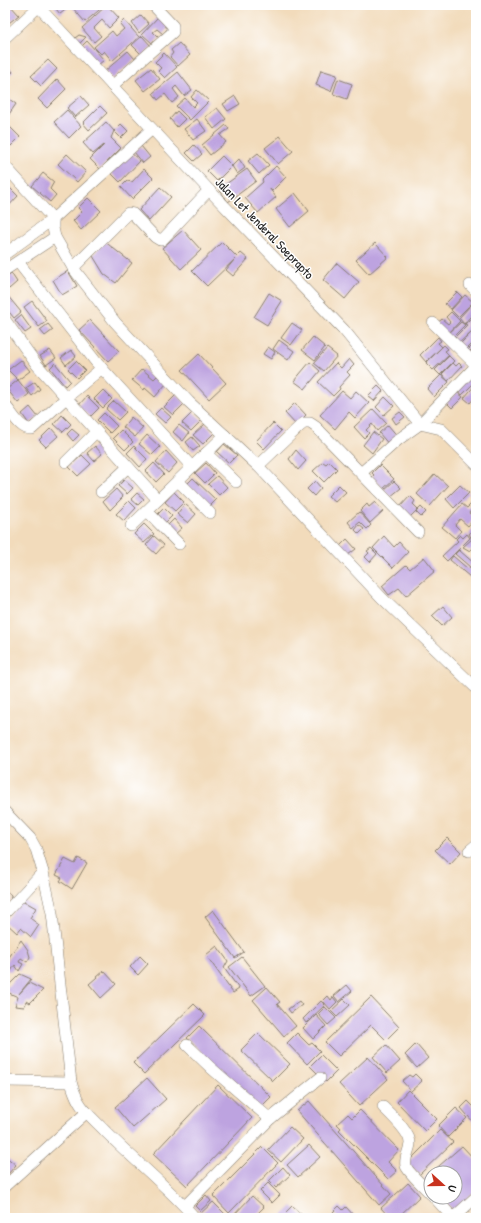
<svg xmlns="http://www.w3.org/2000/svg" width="481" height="1223" font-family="'Patrick Hand',sans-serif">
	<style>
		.building { fill: #bda3e0 }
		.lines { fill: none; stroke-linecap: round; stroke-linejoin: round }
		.minor-casing { stroke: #877c6c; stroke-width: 12 }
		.minor { stroke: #fff; stroke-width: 11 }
		.labels { text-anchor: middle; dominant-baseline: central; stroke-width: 3; stroke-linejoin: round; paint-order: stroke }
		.street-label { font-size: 13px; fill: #1c1c1c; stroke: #fff }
	</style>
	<rect width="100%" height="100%" fill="#fff"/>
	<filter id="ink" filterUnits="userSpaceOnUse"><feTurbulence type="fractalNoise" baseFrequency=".025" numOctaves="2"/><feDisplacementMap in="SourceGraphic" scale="8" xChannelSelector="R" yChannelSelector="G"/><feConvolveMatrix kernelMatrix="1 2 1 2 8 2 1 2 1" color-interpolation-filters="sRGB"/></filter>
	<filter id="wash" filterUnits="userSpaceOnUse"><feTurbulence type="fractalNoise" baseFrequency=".012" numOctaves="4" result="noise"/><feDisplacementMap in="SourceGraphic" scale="16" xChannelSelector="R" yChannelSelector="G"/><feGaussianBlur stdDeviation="0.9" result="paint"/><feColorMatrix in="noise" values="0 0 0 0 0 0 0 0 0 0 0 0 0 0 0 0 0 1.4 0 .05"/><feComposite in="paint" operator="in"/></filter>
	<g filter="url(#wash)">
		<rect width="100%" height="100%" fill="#f2dbbb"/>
		<g id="blocks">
			<g class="building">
				<path d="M 5,5 L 10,5 L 19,15 L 5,26 Z"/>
				<path d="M 53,5 L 72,5 L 60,14 Z"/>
				<path d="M 75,5 L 105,5 L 85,22 L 72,7 Z"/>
				<path d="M 107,5 L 119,18 L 109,28 L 102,20 L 94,28 L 101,36 L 94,42 L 82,28 Z"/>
				<path d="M 141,15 L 149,24 L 139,33 L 132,23 Z"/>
				<path d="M 158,17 L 169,27 L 163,34 L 157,29 L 153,32 L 159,38 L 153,44 L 142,34 Z"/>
				<path d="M 124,20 L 139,37 L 112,61 L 104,51 L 101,54 L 94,47 L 112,31 L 116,36 L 124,29 L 120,24 Z"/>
				<path d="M 79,35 L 86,37 L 80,43 L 75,38 Z"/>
				<path d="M 142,36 L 152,47 L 143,56 L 132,45 Z"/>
				<path d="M 87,41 L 104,60 L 98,65 L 81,47 Z"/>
				<path d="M 179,43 L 190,55 L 178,66 L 170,57 L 173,53 L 171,50 Z"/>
				<path d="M 128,51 L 135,59 L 112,79 L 105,71 Z"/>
				<path d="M 164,53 L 177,67 L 165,78 L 158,71 L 161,68 L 155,62 Z"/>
				<path d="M 48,60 L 57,69 L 41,86 L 31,76 Z"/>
				<path d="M 5,63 L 13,72 L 5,78 Z"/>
				<path d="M 151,68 L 160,79 L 145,91 L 136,80 Z"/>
				<path d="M 321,70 L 337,75 L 331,91 L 316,85 Z"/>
				<path d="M 178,72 L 192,90 L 184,96 L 176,86 L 173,89 L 179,97 L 172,103 L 165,94 L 158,100 L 153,93 Z"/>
				<path d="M 57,79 L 66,89 L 47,108 L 38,99 Z"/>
				<path d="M 338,79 L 352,84 L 347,99 L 333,94 Z"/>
				<path d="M 197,90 L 209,101 L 190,120 L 176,106 L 185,98 L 193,107 L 197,103 L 191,97 Z"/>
				<path d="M 5,96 L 16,104 L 5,120 Z"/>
				<path d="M 81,96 L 89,105 L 75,117 L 67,108 Z"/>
				<path d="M 235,96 L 240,104 L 228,111 L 223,104 Z"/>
				<path d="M 100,106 L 107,113 L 89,130 L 83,123 Z"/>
				<path d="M 217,108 L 226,119 L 214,129 L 205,117 Z"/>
				<path d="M 67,110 L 81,126 L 69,138 L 54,122 Z"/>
				<path d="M 177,111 L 185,119 L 177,127 L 170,119 Z"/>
				<path d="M 197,119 L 206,131 L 193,140 L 184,129 Z"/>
				<path d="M 106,122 L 114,131 L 111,138 L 121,148 L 100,169 L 90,159 L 104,145 L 93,154 L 83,143 Z"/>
				<path d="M 121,124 L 128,131 L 121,138 L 114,131 Z"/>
				<path d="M 226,125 L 229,129 L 220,135 L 226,142 L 210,155 L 202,145 Z"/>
				<path d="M 9,126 L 20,137 L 11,146 L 5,140 L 5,131 Z"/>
				<path d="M 280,136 L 293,151 L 278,164 L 265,148 Z"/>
				<path d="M 194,145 L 202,154 L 194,161 L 186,153 Z"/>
				<path d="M 141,146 L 150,157 L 143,163 L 134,152 Z"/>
				<path d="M 129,151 L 140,161 L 120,182 L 110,172 Z"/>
				<path d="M 258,153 L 269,165 L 259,174 L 248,161 Z"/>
				<path d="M 67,154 L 86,172 L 77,182 L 58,164 Z"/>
				<path d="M 222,156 L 232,166 L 239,159 L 245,168 L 237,174 L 232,166 L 217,181 L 207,171 Z"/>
				<path d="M 276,166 L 286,177 L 272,191 L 269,188 L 276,197 L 258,213 L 245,198 L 263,182 L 262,180 Z"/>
				<path d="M 144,169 L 153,178 L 132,199 L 121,187 L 127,181 L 132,182 Z"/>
				<path d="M 247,169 L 256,181 L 228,202 L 219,189 Z"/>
				<path d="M 43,173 L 54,182 L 50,189 L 56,195 L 50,202 L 32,186 Z"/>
				<path d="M 160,187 L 171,197 L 149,221 L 139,210 Z"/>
				<path d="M 10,188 L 18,196 L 5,210 L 5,193 Z"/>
				<path d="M 295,193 L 309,211 L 290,227 L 276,209 Z"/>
				<path d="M 88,198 L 101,211 L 81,230 L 73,221 L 82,212 L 78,208 Z"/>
				<path d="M 183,230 L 201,250 L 181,269 L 162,248 Z"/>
				<path d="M 104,241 L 132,263 L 116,283 L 104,274 L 93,256 Z"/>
				<path d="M 222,242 L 237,257 L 241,253 L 248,259 L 233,276 L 226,270 L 235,259 L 207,286 L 192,271 Z"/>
				<path d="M 375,243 L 388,257 L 369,274 L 356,260 Z"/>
				<path d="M 337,263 L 359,282 L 345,299 L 323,280 Z"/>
				<path d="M 68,271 L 77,286 L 62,295 L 53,280 Z"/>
				<path d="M 11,273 L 17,282 L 9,289 L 5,284 L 5,278 Z"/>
				<path d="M 457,292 L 462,297 L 451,309 L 445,304 Z"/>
				<path d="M 269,293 L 282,301 L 267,325 L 254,317 Z"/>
				<path d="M 7,295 L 21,312 L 14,318 L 5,307 L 5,297 Z"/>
				<path d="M 465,295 L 473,302 L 458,317 L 451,310 Z"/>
				<path d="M 32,301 L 47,321 L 39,327 L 24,307 Z"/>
				<path d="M 471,305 L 476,310 L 464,324 L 459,318 Z"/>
				<path d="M 451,312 L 460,321 L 448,334 L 461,322 L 465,325 L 448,342 L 434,326 L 442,319 L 448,324 L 450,322 L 446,317 Z"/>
				<path d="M 476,313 L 476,327 L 456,346 L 451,341 L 467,325 L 465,324 Z"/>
				<path d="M 21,315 L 31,329 L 25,333 L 15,320 Z"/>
				<path d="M 90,320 L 119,351 L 108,361 L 79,330 Z"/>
				<path d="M 292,323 L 302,330 L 291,345 L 281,338 Z"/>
				<path d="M 48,324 L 53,330 L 45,336 L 40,330 Z"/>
				<path d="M 473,331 L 476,334 L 476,340 L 463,353 L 457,347 Z"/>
				<path d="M 313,337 L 325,347 L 315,360 L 302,350 Z"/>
				<path d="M 438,337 L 441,341 L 438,343 L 442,347 L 426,362 L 420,355 Z"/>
				<path d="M 279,340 L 294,351 L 288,360 L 273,349 Z"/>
				<path d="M 476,342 L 476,355 L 471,350 L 466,355 L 464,354 Z"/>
				<path d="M 444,345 L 448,349 L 445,351 L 449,355 L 433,370 L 426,363 Z"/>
				<path d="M 268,347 L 275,352 L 271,359 L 263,354 Z"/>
				<path d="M 327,348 L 337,356 L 324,371 L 314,363 Z"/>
				<path d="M 50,350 L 56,358 L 46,365 L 40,356 Z"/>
				<path d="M 71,350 L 76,356 L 66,365 L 61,358 Z"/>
				<path d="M 199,354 L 226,383 L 209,399 L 182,370 Z"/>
				<path d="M 449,356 L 454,361 L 440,375 L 435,370 Z"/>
				<path d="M 349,359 L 354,365 L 347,372 L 350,375 L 339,387 L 340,389 L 333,396 L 318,382 L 336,363 L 341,368 Z"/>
				<path d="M 21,360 L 30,371 L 18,380 L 8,370 Z"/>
				<path d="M 76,361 L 85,370 L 77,378 L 68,369 Z"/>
				<path d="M 310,362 L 320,371 L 305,389 L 294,381 Z"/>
				<path d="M 55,363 L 70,381 L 65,386 L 50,368 Z"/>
				<path d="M 453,363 L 456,366 L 459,363 L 462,366 L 448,381 L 442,374 Z"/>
				<path d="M 142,369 L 154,379 L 157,376 L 166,384 L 155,397 L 145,388 L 144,390 L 132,380 Z"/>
				<path d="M 471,374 L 476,379 L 476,381 L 462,395 L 457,389 Z"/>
				<path d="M 441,375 L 449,382 L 434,397 L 427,389 Z"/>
				<path d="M 18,380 L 29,394 L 18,403 L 7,389 Z"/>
				<path d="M 35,382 L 40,389 L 32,396 L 26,388 Z"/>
				<path d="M 476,384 L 476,396 L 470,403 L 464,398 Z"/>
				<path d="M 378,386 L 383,391 L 374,401 L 368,396 Z"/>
				<path d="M 103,390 L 112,399 L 103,408 L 94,399 Z"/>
				<path d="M 342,391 L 350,398 L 356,391 L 369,403 L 355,418 L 349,412 L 335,429 L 320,415 Z"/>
				<path d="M 457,392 L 463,397 L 452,408 L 446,402 Z"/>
				<path d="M 177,394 L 185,403 L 173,415 L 164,407 Z"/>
				<path d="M 87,396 L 99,408 L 90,417 L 78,406 Z"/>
				<path d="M 385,397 L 394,406 L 384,415 L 376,407 Z"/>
				<path d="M 114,401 L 126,412 L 118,420 L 106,409 Z"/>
				<path d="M 295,403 L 306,415 L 296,425 L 285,413 Z"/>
				<path d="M 30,407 L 38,417 L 29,424 L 22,414 Z"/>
				<path d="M 161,408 L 171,417 L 165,423 L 155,414 Z"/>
				<path d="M 373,409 L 386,423 L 377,431 L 372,424 L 366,430 L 369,433 L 364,438 L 354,427 Z"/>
				<path d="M 193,412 L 202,420 L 191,431 L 182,423 Z"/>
				<path d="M 400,412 L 405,417 L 396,424 L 392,418 Z"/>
				<path d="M 104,413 L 117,426 L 110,433 L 97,420 Z"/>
				<path d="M 62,415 L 71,424 L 63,432 L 54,424 Z"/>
				<path d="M 131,417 L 143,428 L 135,437 L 123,427 Z"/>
				<path d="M 273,423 L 281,431 L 264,449 L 256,441 Z"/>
				<path d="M 205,424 L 214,433 L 203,444 L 193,435 Z"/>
				<path d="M 179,425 L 189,433 L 183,441 L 173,432 Z"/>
				<path d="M 388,425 L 399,438 L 390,446 L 379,433 Z"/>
				<path d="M 51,428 L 58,436 L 46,447 L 39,440 Z"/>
				<path d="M 72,429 L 79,435 L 73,441 L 67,434 Z"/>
				<path d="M 121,430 L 133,442 L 125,450 L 113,438 Z"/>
				<path d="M 373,432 L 382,439 L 372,453 L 363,445 Z"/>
				<path d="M 147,435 L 160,447 L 152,455 L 139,444 Z"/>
				<path d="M 192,437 L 200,446 L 193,451 L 186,442 Z"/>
				<path d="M 224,444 L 237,455 L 229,463 L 217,452 Z"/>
				<path d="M 95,446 L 102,454 L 94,461 L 87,453 Z"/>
				<path d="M 134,446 L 147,459 L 140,467 L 127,453 Z"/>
				<path d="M 296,450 L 306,461 L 298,470 L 289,459 Z"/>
				<path d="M 166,451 L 177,463 L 168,473 L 156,462 Z"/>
				<path d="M 82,455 L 91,464 L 78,476 L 69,467 Z"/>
				<path d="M 329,461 L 337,469 L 324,482 L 313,471 L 323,462 L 326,464 Z"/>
				<path d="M 154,463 L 164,474 L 156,482 L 146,471 Z"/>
				<path d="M 206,463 L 215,473 L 205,483 L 195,473 Z"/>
				<path d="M 380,465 L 394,479 L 383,489 L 372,477 L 374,475 L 372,473 Z"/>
				<path d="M 435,474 L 448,486 L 430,506 L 417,494 Z"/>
				<path d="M 217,476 L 227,487 L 219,495 L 208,484 Z"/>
				<path d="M 193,478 L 216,500 L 208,508 L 185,486 Z"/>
				<path d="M 124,480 L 133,488 L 127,494 L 118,486 Z"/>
				<path d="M 315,481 L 321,488 L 314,496 L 307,489 Z"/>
				<path d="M 394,481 L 401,488 L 390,497 L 384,490 Z"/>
				<path d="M 339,485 L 346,492 L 335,502 L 328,496 Z"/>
				<path d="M 460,485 L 469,493 L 454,508 L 446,499 Z"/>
				<path d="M 116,489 L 123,497 L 110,510 L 103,501 Z"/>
				<path d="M 174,492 L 184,502 L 175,511 L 165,502 Z"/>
				<path d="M 137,493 L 144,499 L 138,505 L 131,499 Z"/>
				<path d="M 410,496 L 415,501 L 413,504 L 418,509 L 410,517 L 400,507 Z"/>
				<path d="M 129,501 L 136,508 L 124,521 L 116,514 Z"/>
				<path d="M 375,502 L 383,511 L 370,523 L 360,511 L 367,504 L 369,507 Z"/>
				<path d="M 185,504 L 196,514 L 188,523 L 177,514 Z"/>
				<path d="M 462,504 L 467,508 L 471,504 L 474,507 L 469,513 L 475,518 L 468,526 L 460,519 L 455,525 L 461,531 L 455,538 L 442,527 Z"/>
				<path d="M 421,507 L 426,512 L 421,517 L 416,512 Z"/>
				<path d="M 164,508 L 172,516 L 164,524 L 156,516 Z"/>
				<path d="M 359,512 L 371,525 L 367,529 L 360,522 L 353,528 L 348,522 Z"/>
				<path d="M 174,519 L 182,528 L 175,534 L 167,526 Z"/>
				<path d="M 144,524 L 154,534 L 144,543 L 134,534 Z"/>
				<path d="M 359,525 L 364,529 L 359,534 L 355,530 Z"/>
				<path d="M 476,526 L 476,545 L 470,551 L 463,547 L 472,539 L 469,534 Z"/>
				<path d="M 467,534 L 470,538 L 447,561 L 442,556 L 458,541 L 456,539 L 460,535 L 463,538 Z"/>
				<path d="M 154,536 L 164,545 L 156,554 L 146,545 Z"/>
				<path d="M 384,536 L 394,547 L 399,542 L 408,552 L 393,568 L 373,548 Z"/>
				<path d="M 347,539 L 356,549 L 348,555 L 340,546 Z"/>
				<path d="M 371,548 L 377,554 L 370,562 L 365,557 L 369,553 L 367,551 Z"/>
				<path d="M 459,550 L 476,565 L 476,570 L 470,577 L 450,560 L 453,556 L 468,569 L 470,567 L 455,554 Z"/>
				<path d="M 424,557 L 435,571 L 406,596 L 399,588 L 389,595 L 382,586 L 406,565 L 410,569 Z"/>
				<path d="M 443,606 L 452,617 L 442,626 L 432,616 Z"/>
				<path d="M 447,838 L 461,852 L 450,864 L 435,850 Z"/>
				<path d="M 78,858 L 87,863 L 72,889 L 60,881 L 62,878 L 56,875 L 65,859 L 75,864 Z"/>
				<path d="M 5,890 L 11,895 L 10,903 L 5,906 Z"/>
				<path d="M 22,900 L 36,908 L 30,918 L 39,925 L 31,937 L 21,928 L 17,933 L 5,922 Z"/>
				<path d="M 213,910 L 244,952 L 235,958 L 205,917 Z"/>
				<path d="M 21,940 L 28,950 L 30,957 L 27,962 L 21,958 L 19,962 L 23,964 L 19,971 L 15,965 L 11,971 L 5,970 L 5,963 Z"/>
				<path d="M 217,946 L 228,961 L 224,968 L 239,989 L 233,993 L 206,955 Z"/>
				<path d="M 140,956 L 148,964 L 138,975 L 130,967 Z"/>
				<path d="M 242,957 L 265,986 L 251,996 L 229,967 Z"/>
				<path d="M 104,971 L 116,984 L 101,998 L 89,984 Z"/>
				<path d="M 20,974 L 31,979 L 19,994 L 29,983 L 43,990 L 30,1003 L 27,1001 L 24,1007 L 15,1006 L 18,997 L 9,993 L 6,988 Z"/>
				<path d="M 347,985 L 352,991 L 339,1002 L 334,996 Z"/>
				<path d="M 267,987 L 280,1002 L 277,1004 L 296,1026 L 284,1036 L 253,1000 Z"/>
				<path d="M 328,996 L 331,1000 L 333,997 L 337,1002 L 330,1009 L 323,1001 Z"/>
				<path d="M 371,997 L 399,1027 L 386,1040 L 371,1025 L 339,1056 L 325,1042 Z"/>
				<path d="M 344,999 L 350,1005 L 337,1017 L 331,1011 Z"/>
				<path d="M 299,1001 L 302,1005 L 291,1013 L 288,1009 Z"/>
				<path d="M 321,1001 L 325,1005 L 306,1023 L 303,1019 Z"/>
				<path d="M 194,1004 L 205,1015 L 144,1074 L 133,1063 Z"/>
				<path d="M 325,1007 L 336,1018 L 328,1025 L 318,1014 Z"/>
				<path d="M 316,1015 L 326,1026 L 313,1039 L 303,1028 Z"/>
				<path d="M 199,1026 L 271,1097 L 259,1109 L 187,1038 Z"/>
				<path d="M 258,1033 L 290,1064 L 273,1081 L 241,1050 Z"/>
				<path d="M 297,1033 L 309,1045 L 312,1043 L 320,1051 L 307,1064 L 287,1043 Z"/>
				<path d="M 416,1044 L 428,1058 L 417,1068 L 405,1055 Z"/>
				<path d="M 386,1045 L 400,1061 L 387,1073 L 373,1057 Z"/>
				<path d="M 321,1055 L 337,1071 L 326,1082 L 310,1066 Z"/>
				<path d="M 368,1057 L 388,1079 L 359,1106 L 339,1084 Z"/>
				<path d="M 415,1074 L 422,1081 L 411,1091 L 402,1081 L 409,1075 L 412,1077 Z"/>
				<path d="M 147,1078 L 166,1099 L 133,1128 L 115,1107 Z"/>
				<path d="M 218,1085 L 252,1118 L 187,1186 L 153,1154 Z"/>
				<path d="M 408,1090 L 437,1119 L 425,1131 L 397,1102 Z"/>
				<path d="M 309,1101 L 391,1194 L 379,1205 L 297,1111 Z"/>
				<path d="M 468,1101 L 476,1109 L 476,1122 L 474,1123 L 461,1108 Z"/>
				<path d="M 456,1108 L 467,1118 L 448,1137 L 438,1126 Z"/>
				<path d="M 360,1110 L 399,1150 L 388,1162 L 397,1171 L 388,1179 L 339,1130 L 341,1128 L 337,1124 L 348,1114 L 352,1118 Z"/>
				<path d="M 290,1127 L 303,1139 L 281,1162 L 268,1150 Z"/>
				<path d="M 440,1130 L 453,1142 L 419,1175 L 407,1163 Z"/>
				<path d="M 309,1145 L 320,1157 L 298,1177 L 287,1165 Z"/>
				<path d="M 462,1146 L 476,1161 L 476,1190 L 454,1211 L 441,1197 L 455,1197 L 455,1173 L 431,1173 L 431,1186 L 424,1179 Z"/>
				<path d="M 262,1147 L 278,1163 L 229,1213 L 213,1196 Z"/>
				<path d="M 5,1156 L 16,1165 L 7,1175 L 5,1173 Z"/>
				<path d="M 283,1167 L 290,1175 L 276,1188 L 269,1181 Z"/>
				<path d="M 268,1183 L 280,1195 L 272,1203 L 260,1191 Z"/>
				<path d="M 408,1183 L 420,1196 L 397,1218 L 390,1218 L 381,1208 Z"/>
				<path d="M 206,1195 L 211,1201 L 200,1211 L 195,1206 Z"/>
				<path d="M 252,1196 L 264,1207 L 253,1218 L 231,1218 Z"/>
				<path d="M 213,1202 L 227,1216 L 225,1218 L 202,1218 L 199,1215 Z"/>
				<path d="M 292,1206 L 304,1217 L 303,1218 L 280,1218 Z"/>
				<path d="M 339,1206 L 343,1210 L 346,1207 L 356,1218 L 337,1218 L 337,1217 L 333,1212 Z"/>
			</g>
		</g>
	</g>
	<g filter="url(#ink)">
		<use href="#blocks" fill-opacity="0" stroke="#877c6c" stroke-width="1"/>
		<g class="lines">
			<defs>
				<g id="minor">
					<path d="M 37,5 L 209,190 L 344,330 L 420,424 L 441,429 L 476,464"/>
					<path d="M 5,38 L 38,7"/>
					<path d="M 112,86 L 173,32 L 173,26 L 153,5"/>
					<path d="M 5,166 L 53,219 L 152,129"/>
					<path d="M 53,219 L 53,228 L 55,237 L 73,268 L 115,322 L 189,402 L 258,466 L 382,598 L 476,688"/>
					<path d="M 5,254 L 53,219"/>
					<path d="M 18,262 L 96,362 L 192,467"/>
					<path d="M 73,268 L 128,213 L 133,214 L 155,237 L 160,240 L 162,240 L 209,190"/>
					<path d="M 5,270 L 55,237"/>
					<path d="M 470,285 L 476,291"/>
					<path d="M 5,320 L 37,365 L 158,500"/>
					<path d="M 433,323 L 476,365"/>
					<path d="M 5,405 C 12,413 20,430 32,429 L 66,398 L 102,368"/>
					<path d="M 206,453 L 236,482"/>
					<path d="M 66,462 L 96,432"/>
					<path d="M 258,466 L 300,426 L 304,423 L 310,423 L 316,427 L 418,532"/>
					<path d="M 361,473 L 399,439 L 420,424 L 476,366"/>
					<path d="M 178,481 L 210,513"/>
					<path d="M 101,492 L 128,467"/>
					<path d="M 147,511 L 179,544"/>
					<path d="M 131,526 L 225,435"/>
					<path d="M 5,812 L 30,838 L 36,849 L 43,872 L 52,913 L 71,1082 C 73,1089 75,1095 79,1102 C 85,1113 97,1122 105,1131 C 135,1161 168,1187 195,1218"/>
					<path d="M 469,851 L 476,845"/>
					<path d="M 5,913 L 43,872"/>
					<path d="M 187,1045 L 211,1068 L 270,1119"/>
					<path d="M 5,1081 L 71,1082"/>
					<path d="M 383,1107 C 391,1115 411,1133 410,1144 C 409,1152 404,1158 406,1166 C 407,1171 426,1189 431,1194"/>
					<path d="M 5,1186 L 87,1112"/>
					<path d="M 434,1197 L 453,1218"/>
					<path d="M 185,1206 L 270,1119 L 320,1078"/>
					<path d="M 453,1218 L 476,1197"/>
				</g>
			</defs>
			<use href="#minor" class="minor-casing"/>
			<use href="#minor" class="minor"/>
		</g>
	</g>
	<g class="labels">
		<g class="street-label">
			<text transform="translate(265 228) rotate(46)">Jalan Let Jenderal Soeprapto</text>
		</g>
	</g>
	<rect width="481" height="1223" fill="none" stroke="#fff" stroke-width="20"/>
	<g transform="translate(443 1185) rotate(111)"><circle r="19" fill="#ffffff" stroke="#a4a4a4"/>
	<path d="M0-3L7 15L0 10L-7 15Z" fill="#c8321e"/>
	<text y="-6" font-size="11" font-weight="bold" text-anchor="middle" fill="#1c1c1c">U</text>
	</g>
</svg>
